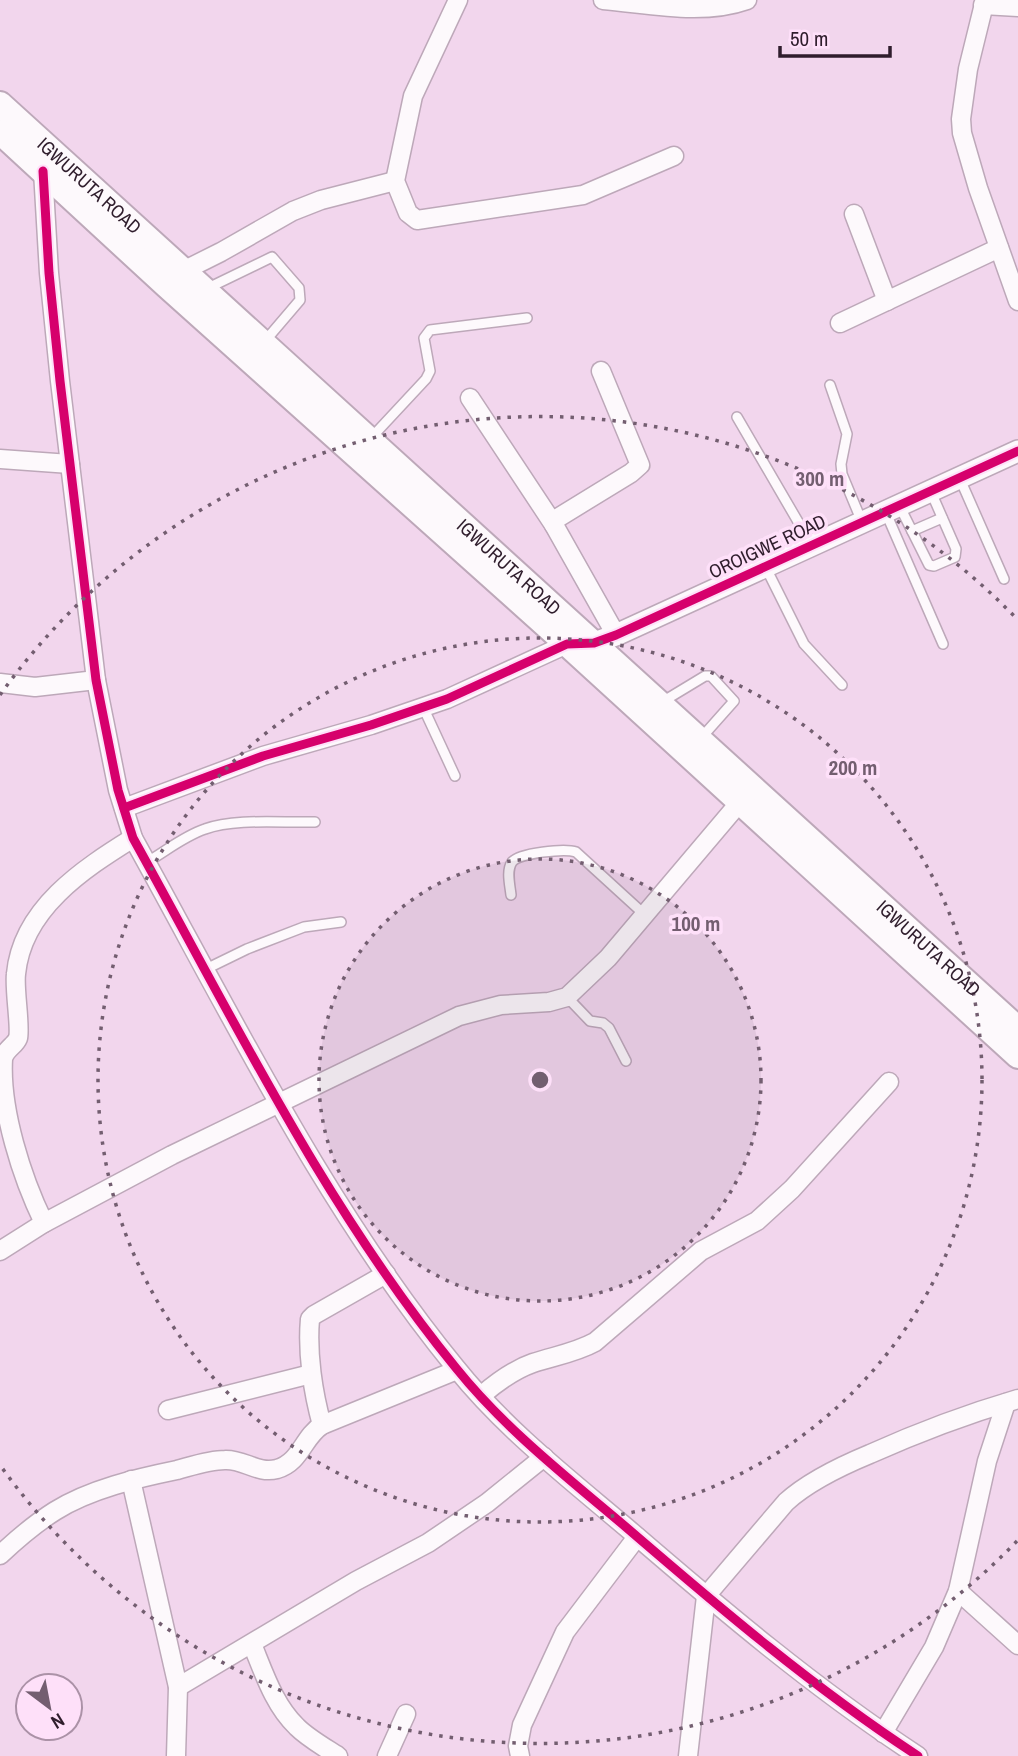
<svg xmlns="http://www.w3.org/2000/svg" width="1018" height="1756" font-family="'Archivo Narrow',sans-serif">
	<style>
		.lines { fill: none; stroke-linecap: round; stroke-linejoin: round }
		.service-casing { stroke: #bda8b9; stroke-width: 12 }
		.minor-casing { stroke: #bda8b9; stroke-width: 21 }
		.tertiary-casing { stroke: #bda8b9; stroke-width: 24 }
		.secondary-casing { stroke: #bda8b9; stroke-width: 28 }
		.service { stroke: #fdf9fc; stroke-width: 9 }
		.minor { stroke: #fdf9fc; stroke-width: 18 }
		.tertiary { stroke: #fdf9fc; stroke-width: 21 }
		.secondary { stroke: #fdf9fc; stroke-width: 24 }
		.cycleway-casing { stroke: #fee0f9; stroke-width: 13 }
		.cycleway { stroke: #d6006c; stroke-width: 9 }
		.ring { fill: none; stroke: #735e70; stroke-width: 3.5; stroke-dasharray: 3.5 7 }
		.labels { text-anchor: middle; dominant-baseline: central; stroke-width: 7; stroke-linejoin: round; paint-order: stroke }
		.street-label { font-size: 19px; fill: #2f1d2c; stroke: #fee0f9 }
		.centre { fill: #735e70; stroke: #fee0f9; stroke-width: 3.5 }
		.ring-label { font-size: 21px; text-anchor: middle; font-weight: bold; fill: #735e70; stroke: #fee0f9; stroke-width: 7; stroke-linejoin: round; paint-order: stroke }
	</style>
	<rect width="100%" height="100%" fill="#f2d6ed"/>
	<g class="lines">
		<defs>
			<g id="service">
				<path d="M 206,289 L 272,257 L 299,288 L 300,300 L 265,341"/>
				<path d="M 830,385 L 847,434 L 841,464 L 842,474 L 862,522"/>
				<path d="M 737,417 L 811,544"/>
				<path d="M 371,438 L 426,379 L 430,371 L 424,338 L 430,330 L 527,318"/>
				<path d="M 960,479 L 1004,579"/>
				<path d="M 900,507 L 929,565 L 934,566 L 955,557 L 956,549 L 931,492"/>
				<path d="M 886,513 L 943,644"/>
				<path d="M 912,531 L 942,518"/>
				<path d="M 766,568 L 804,644 L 842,685"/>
				<path d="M 662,702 L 705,676 L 711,676 L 734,701 L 702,737"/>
				<path d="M 423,707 L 455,776"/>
				<path d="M 147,862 C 166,851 184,836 205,829 C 235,818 282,823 315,822"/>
				<path d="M 511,895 C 510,885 506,871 512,862 C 519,853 565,848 576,852 L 645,915"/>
				<path d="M 206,969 L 247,949 L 304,927 L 341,922"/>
				<path d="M 567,997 L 590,1021 L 603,1023 L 609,1028 L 626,1061"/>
			</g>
			<g id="minor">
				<path d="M 458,0 L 413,96 L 395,181 L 408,213 L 417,220 L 583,195 L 674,156"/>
				<path d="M 603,0 C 650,4 702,16 747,0"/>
				<path d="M 985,0 L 968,69 L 961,119 L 962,133 L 978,188 L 1018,301"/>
				<path d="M 983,5 L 1018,7"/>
				<path d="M 43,171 L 49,273 L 60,381 L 96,680 L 118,790 L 133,838 C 233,1018 325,1208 456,1368 C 505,1429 568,1478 627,1528 C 721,1609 814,1688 918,1756"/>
				<path d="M 854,214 L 887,301"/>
				<path d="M 185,270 L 221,252 L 293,211 L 321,200 L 395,181"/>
				<path d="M 840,323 L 999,248"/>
				<path d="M 601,371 L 640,465 L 631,473 L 556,519 L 554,525 L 616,635"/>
				<path d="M 470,398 L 554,525"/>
				<path d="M 0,459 L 70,464"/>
				<path d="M 0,683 L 35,687 L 96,680"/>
				<path d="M 124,808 L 263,756 L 371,725 L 447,699 L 567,644"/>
				<path d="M 44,1223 C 22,1178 0,1110 3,1059 C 5,1049 15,1046 18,1038 C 21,1028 14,989 16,974 C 22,909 83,869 133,838"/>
				<path d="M 0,1251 L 44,1223 L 172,1155 L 459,1016 L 501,1005 L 549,1002 L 567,997 L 608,958 L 740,802"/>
				<path d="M 482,1395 C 497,1382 513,1370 533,1363 C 554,1356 575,1353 595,1342 L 701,1251 L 757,1221 L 792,1189 L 889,1082"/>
				<path d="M 168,1410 L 311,1374"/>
				<path d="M 322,1425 C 313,1393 307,1353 310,1319 L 314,1315 L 386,1274"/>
				<path d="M 131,1480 L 178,1687 L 176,1756"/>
				<path d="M 0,1555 C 17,1539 36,1523 55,1511 C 90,1489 138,1478 177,1470 C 192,1466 209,1460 225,1460 C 244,1459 257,1474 277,1469 C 301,1462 303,1437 322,1425 L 457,1370"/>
				<path d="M 958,1591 L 1018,1645"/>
				<path d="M 252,1644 C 264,1673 274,1705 297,1727 C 308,1738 324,1747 338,1756"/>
				<path d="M 178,1687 L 356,1581 L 428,1543 L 487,1503 L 544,1457"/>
				<path d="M 883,1733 L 934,1647 L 958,1591 L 987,1461 L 1006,1403"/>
				<path d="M 387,1756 L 406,1714"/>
				<path d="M 520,1756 L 518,1746 L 522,1725 L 565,1632 L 637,1537"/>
				<path d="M 688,1756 L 706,1596 L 786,1502 C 809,1481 841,1466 870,1454 C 919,1432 967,1414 1018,1399"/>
			</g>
			<path id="tertiary" d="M 578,643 L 594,643 L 616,635 L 1018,451"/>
			<g id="secondary">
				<path id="s1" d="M 0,104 L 1018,1029"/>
				<path d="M 0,132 L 167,286 L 567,644 L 1018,1056"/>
			</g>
		</defs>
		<use href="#service" class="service-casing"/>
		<use href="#minor" class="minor-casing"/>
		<use href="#tertiary" class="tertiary-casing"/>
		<use href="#secondary" class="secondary-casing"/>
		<use href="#service" class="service"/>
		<use href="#minor" class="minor"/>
		<use href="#tertiary" class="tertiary"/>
		<use href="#secondary" class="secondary"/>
		<defs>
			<g id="cycleway">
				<path d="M 43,171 L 49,273 L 60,381 L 96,680 L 118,790 L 133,838 C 233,1018 325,1208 456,1368 C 505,1429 568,1478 627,1528 C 721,1609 814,1688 918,1756"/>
				<path d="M 124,808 L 263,756 L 371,725 L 447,699 L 567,644 L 594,643 L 616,635 L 1018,451"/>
			</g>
		</defs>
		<use href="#cycleway" class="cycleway-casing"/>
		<use href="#cycleway" class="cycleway"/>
	</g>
	<circle cx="540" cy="1080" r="221" fill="#735e70" fill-opacity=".12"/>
	<g class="ring">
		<circle cx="540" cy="1080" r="221"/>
		<circle cx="540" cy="1080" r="442"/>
		<path d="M1017 1541A663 663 0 0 1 0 1465M0 695A663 663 0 0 1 1017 619"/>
	</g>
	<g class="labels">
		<g class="street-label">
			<text stroke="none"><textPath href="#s1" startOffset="121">IGWURUTA ROAD</textPath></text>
			<text transform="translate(767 546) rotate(-25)">OROIGWE ROAD</text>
			<text stroke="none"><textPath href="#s1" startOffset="688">IGWURUTA ROAD</textPath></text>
			<text stroke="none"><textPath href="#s1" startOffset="1255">IGWURUTA ROAD</textPath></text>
		</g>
	</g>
	<circle cx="540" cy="1080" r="10" class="centre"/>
	<g class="ring-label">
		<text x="820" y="486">300 m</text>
		<text x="853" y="775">200 m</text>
		<text x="696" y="931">100 m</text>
	</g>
	<g transform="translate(49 1707) rotate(148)"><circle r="33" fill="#fee0f9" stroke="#ab92a7" stroke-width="2"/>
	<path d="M0-5L12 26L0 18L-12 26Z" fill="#735e70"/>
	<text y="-10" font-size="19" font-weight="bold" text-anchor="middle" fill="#2f1d2c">N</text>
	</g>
	<path d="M780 46v10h110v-10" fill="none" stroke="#2f1d2c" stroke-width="3.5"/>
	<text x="790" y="46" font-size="21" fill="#2f1d2c" stroke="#fee0f9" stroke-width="5" paint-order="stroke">50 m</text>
</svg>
